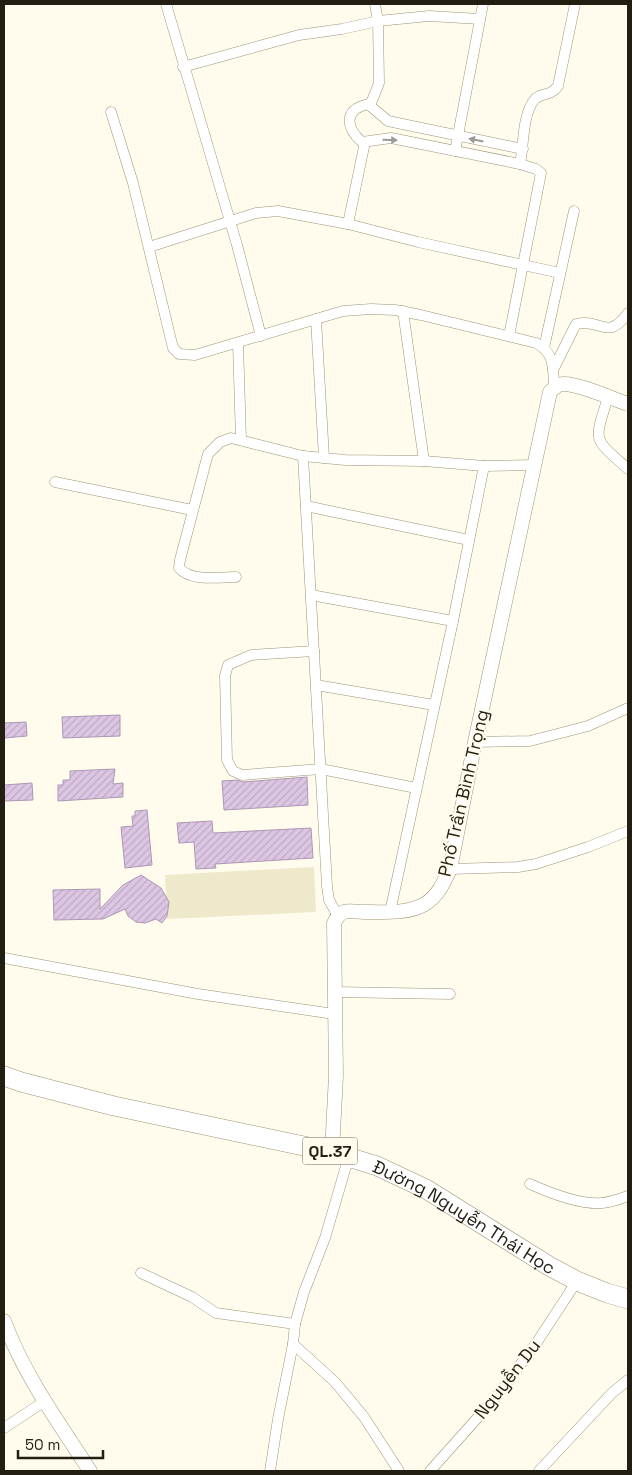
<svg xmlns="http://www.w3.org/2000/svg" width="632" height="1475" font-family="'Space Grotesk',sans-serif">
	<style>
		.garden { fill: #eee9ca }
		.building { fill: url(#building-hatch); stroke: #ad97b3 }
		.lines { fill: none; stroke-linecap: round; stroke-linejoin: round }
		.street-casing { stroke: #9b9573; stroke-width: 11 }
		.secondary-casing { stroke: #9b9573; stroke-width: 15 }
		.highway-casing { stroke: #9b9573; stroke-width: 20 }
		.street { stroke: #fff; stroke-width: 10 }
		.secondary { stroke: #fff; stroke-width: 14 }
		.highway { stroke: #fff; stroke-width: 19 }
		.oneway { fill: #9c9a94 }
		.labels { text-anchor: middle; dominant-baseline: central; stroke-width: 4.5; stroke-linejoin: round; paint-order: stroke }
		.shield { fill: #fffcee; stroke: #646154; stroke-width: 1 }
		.shield-label { font-size: 16px; font-weight: bold; fill: #221f12 }
		.street-label { font-size: 18px; fill: #221f12; stroke: #fffcee }
	</style>
	<defs>
		<pattern id="building-hatch" width="6" height="6" patternUnits="userSpaceOnUse" patternTransform="scale(1.25)"><rect width="6" height="6" fill="#ddc6e4"/><path d="M-1 1l2-2M0 6l6-6M5 7l2-2" fill="none" stroke="#bdaac3"/></pattern>
	</defs>
	<rect width="100%" height="100%" fill="#fffcee"/>
	<path class="garden" d="M 314,867 L 316,912 L 167,919 L 165,875 Z"/>
	<g class="building">
		<path d="M 120,715 L 120,736 L 63,738 L 62,717 Z"/>
		<path d="M 26,722 L 27,736 L 4,738 L 4,723 Z"/>
		<path d="M 115,769 L 113,784 L 123,783 L 123,797 L 58,801 L 58,785 L 63,785 L 63,780 L 70,780 L 70,771 Z"/>
		<path d="M 307,777 L 308,805 L 224,810 L 222,781 L 237,780 L 243,782 Z"/>
		<path d="M 32,783 L 33,800 L 4,801 L 4,785 Z"/>
		<path d="M 147,810 L 152,865 L 125,868 L 121,827 L 133,826 L 132,816 L 135,816 L 135,811 Z"/>
		<path d="M 212,821 L 213,833 L 311,828 L 313,858 L 215,864 L 216,868 L 196,869 L 194,842 L 179,843 L 177,823 Z"/>
		<path d="M 141,875 L 161,888 L 169,902 L 167,916 L 162,923 L 156,919 L 145,923 L 136,922 L 128,916 L 125,909 L 103,919 L 54,920 L 53,890 L 100,889 L 100,909 L 123,885 Z"/>
	</g>
	<g class="lines">
		<defs>
			<g id="street">
				<path d="M 166,4 L 237,245 L 261,336"/>
				<path d="M 183,67 L 299,35 L 342,29 L 378,21 L 429,16 L 480,19"/>
				<path d="M 370,106 L 379,83 L 378,21 L 375,4"/>
				<path d="M 111,112 L 133,183 L 173,348 L 179,354 L 195,355 L 343,311 L 371,309 L 395,310 L 421,315 L 536,343 C 555,353 553,368 554,387"/>
				<path d="M 455,151 L 483,4"/>
				<path d="M 520,164 C 524,145 522,114 535,99 C 542,92 550,97 558,86 L 575,4"/>
				<path d="M 348,224 L 365,142"/>
				<path d="M 149,247 L 256,213 L 278,211 L 348,224 L 418,242 L 560,273"/>
				<path d="M 403,311 L 424,461"/>
				<path d="M 316,319 L 324,458"/>
				<path d="M 509,336 L 541,173 L 536,169 L 520,164 L 391,138 L 362,142 C 346,128 343,110 368,104 L 388,121 L 523,149"/>
				<path d="M 238,343 L 241,440"/>
				<path d="M 544,348 L 574,211"/>
				<path d="M 553,370 L 576,324 C 602,318 607,342 628,313"/>
				<path d="M 608,397 C 594,443 592,437 628,469"/>
				<path d="M 303,456 L 327,886 L 329,900 L 338,916"/>
				<path d="M 55,482 L 192,510"/>
				<path d="M 306,506 L 469,540"/>
				<path d="M 236,577 C 219,577 191,582 179,568 L 180,560 L 208,454 L 220,442 L 231,438 L 303,456 L 345,460 L 424,461 L 484,466 L 534,465"/>
				<path d="M 311,595 L 453,621"/>
				<path d="M 314,651 L 251,655 L 228,665 L 225,676 L 227,760 L 233,771 L 242,775 L 321,769 L 416,788"/>
				<path d="M 316,685 L 434,705"/>
				<path d="M 475,742 L 530,741 L 588,726 L 628,708"/>
				<path d="M 450,869 L 518,867 L 536,864 L 588,847 L 628,831"/>
				<path d="M 390,912 L 453,621 L 484,466"/>
				<path d="M 4,958 L 198,994 L 334,1014"/>
				<path d="M 334,992 L 450,994"/>
				<path d="M 530,1184 C 550,1193 580,1205 602,1203 C 611,1202 620,1199 628,1196"/>
				<path d="M 141,1273 L 192,1297 L 216,1313 L 295,1324"/>
				<path d="M 293,1344 L 335,1382 L 364,1417 L 399,1471"/>
				<path d="M 4,1428 L 45,1401"/>
				<path d="M 270,1471 L 278,1419 L 293,1344 L 295,1324 L 304,1292 L 325,1238 L 349,1156"/>
				<path d="M 430,1471 L 497,1396 L 537,1342 L 577,1281"/>
				<path d="M 539,1471 L 612,1393 L 628,1380"/>
			</g>
			<g id="secondary">
				<path d="M 332,1152 L 336,1075 L 334,923 C 337,918 338,914 344,912 C 349,910 358,912 363,912 C 383,912 408,914 425,904 C 438,896 444,882 450,869 L 475,742 L 550,392 C 554,388 558,384 563,384 C 577,383 613,399 628,404"/>
				<path d="M 4,1321 C 24,1375 59,1423 90,1471"/>
			</g>
			<g id="highway">
				<path id="s1" d="M 4,1076 L 21,1082 L 114,1106 L 332,1152 L 377,1166 L 426,1189 L 549,1266 L 577,1281 L 607,1293 L 628,1299"/>
			</g>
		</defs>
		<use href="#street" class="street-casing"/>
		<use href="#secondary" class="secondary-casing"/>
		<use href="#highway" class="highway-casing"/>
		<use href="#street" class="street"/>
		<use href="#secondary" class="secondary"/>
		<use href="#highway" class="highway"/>
	</g>
	<defs><path id="oneway-solid" d="M-6-.8H1V-3.2L6.5 0L1 3.2V.8H-6Z" transform="scale(1.25)"/></defs>
	<g class="oneway">
		<use href="#oneway-solid" transform="translate(390 140) rotate(1)"/>
		<use href="#oneway-solid" transform="translate(476 140) rotate(-169)"/>
	</g>
	<g class="labels">
		<rect class="shield" x="302.5" y="1137.5" width="55" height="27" rx="4"/>
		<g class="shield-label">
			<text x="330" y="1151">QL.37</text>
		</g>
		<g class="street-label">
			<text transform="translate(463 793) rotate(-77)">Phố Trần Bình Trọng</text>
			<text stroke="none"><textPath href="#s1" startOffset="485">Đường Nguyễn Thái Học</textPath></text>
			<text transform="translate(507 1379) rotate(-52)">Nguyễn Du</text>
		</g>
	</g>
	<rect width="632" height="1475" fill="none" stroke="#221f12" stroke-width="10"/>
	<path d="M18 1450v8h85v-8" fill="none" stroke="#221f12" stroke-width="2.5"/>
	<text x="25" y="1450" font-size="15" fill="#221f12" stroke="#fffcee" stroke-width="4" paint-order="stroke">50 m</text>
</svg>
